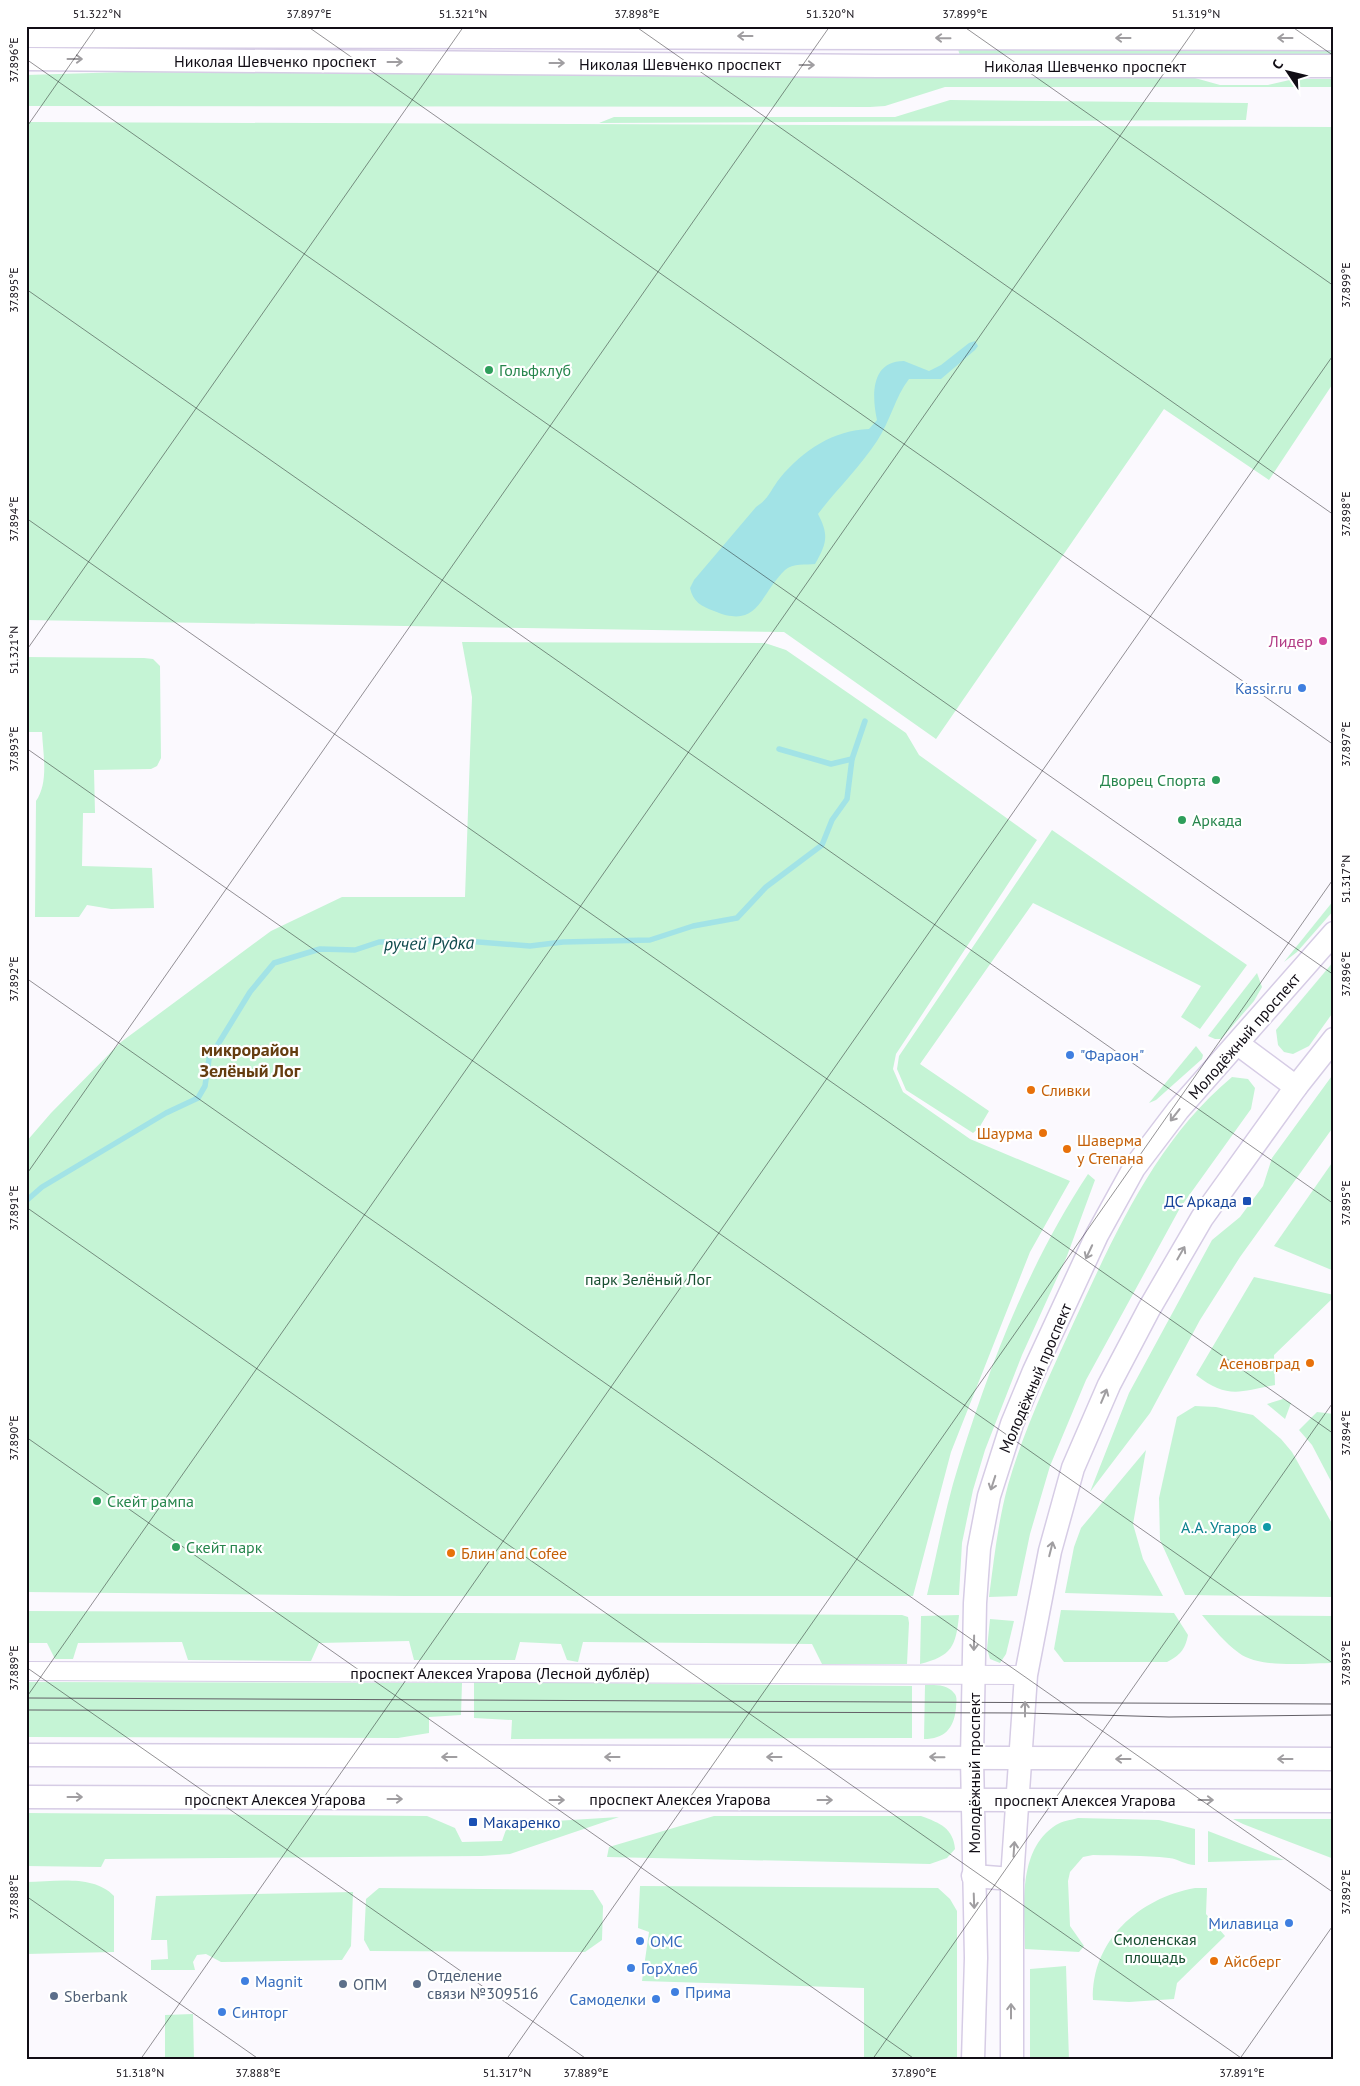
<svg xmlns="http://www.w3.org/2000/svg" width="1360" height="2086" font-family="'PT Sans',sans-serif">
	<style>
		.green { fill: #c5f4d5 }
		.water { fill: #a2e3e6 }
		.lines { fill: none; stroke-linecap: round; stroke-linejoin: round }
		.stream { stroke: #a2e3e6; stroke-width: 5.5 }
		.minor-casing { stroke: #d6cce5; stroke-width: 20 }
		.major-casing { stroke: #d6cce5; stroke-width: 25 }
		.minor { stroke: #fff; stroke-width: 18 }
		.major { stroke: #fff; stroke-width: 22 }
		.tram { stroke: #636067; stroke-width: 1 }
		.oneway { stroke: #a09ea1 }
		.ticks { fill: none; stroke: #110d15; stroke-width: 1; stroke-opacity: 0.45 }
		.leisure-dot { fill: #2e9e5b; stroke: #fff; stroke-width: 2 }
		.hotel-dot { fill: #d1479c; stroke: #fff; stroke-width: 2 }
		.shop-dot { fill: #3f7fe0; stroke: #fff; stroke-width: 2 }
		.food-dot { fill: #e8710a; stroke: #fff; stroke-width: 2 }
		.transit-dot { fill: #1a4fb4; stroke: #fff; stroke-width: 2 }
		.culture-dot { fill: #0f9aa8; stroke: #fff; stroke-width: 2 }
		.service-dot { fill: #5c6f8a; stroke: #fff; stroke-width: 2 }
		.labels { text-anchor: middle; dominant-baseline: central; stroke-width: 4.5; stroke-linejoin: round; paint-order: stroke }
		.street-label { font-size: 16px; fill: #110d15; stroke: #fff }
		.leisure-label { font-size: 16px; fill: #27864d; stroke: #fff; text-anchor: start }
		.hotel-label { font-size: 16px; fill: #b23c85; stroke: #fff; text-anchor: end }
		.shop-label { font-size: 16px; fill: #366cbe; stroke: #fff; text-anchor: start }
		.food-label { font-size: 16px; fill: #c56008; stroke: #fff; text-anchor: start }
		.transit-label { font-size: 16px; fill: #164399; stroke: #fff; text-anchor: end }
		.park-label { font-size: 16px; fill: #184f31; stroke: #fff }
		.culture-label { font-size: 16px; fill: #0d838f; stroke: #fff; text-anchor: end }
		.service-label { font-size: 16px; fill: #4e5e75; stroke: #fff; text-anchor: start }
		.water-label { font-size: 18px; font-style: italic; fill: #104b4d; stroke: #fff }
		.neighbourhood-label { font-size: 18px; font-weight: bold; fill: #653d10; stroke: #fff }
		.neatline { fill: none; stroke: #110d15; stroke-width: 2 }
		.ticks-label { font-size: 12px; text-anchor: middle; fill: #110d15 }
	</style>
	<rect width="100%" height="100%" fill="#fbf9fe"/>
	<g class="green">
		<path d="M 1334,48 L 1334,57 L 960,56 L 958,49 Z"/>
		<path d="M 126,72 L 1195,78 L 1220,85 L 1268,85 L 1294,79 L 1334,79 L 1334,87 L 945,87 L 885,106 L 870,107 L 26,106 L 26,75 Z"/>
		<path d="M 950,100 L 1248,103 L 1246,120 L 599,123 L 614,117 L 895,117 Z"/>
		<path d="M 26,122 L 1334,127 L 1334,382 L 1269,480 L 1164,409 L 936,739 L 784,632 L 26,620 Z"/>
		<path d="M 462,642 L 765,643 L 786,650 L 906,733 L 919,755 L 1037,840 L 896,1054 L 893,1069 L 903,1092 L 970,1139 L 1070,1181 L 1030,1252 L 951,1452 L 913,1596 L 405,1596 L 26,1592 L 26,1142 L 51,1113 L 121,1042 L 271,931 L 342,897 L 465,897 L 472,697 Z"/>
		<path d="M 26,657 L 144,658 L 153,659 L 160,666 L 161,758 L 157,766 L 151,769 L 94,770 L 95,813 L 83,813 L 82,866 L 152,868 L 154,908 L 111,909 L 87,905 L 79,917 L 35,917 L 36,801 C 49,782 43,754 42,732 L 26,732 Z"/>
		<path d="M 1052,830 L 1247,965 L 1200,1029 L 1181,1017 L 1201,986 L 1033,903 L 920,1064 L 989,1111 L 979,1128 L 973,1133 L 906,1090 L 897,1069 L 899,1056 Z"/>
		<path d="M 1334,900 L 1334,910 L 1297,952 L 1284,962 Z"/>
		<path d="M 1334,961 L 1334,1011 L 1309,1046 L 1293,1054 L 1284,1052 L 1278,1045 L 1276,1030 Z"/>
		<path d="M 1257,973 L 1262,987 L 1254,1001 L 1221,1039 L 1215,1039 L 1208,1036 Z"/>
		<path d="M 1196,1046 L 1203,1055 L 1202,1059 L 1156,1100 L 1149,1103 Z"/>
		<path d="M 1334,1073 L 1334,1126 L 1240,1257 L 1200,1320 L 1150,1413 L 1090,1492 L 1129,1393 L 1212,1240 L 1240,1217 L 1263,1186 L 1272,1158 Z"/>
		<path d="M 1232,1077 L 1248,1079 L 1255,1088 L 1251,1109 L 1180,1208 L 1086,1380 L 1050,1466 L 1030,1534 L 1017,1596 L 989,1597 C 994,1559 998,1522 1008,1485 C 1024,1429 1049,1377 1073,1324 C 1114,1236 1155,1141 1232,1077 Z"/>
		<path d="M 1334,1160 L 1334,1271 L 1274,1246 Z"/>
		<path d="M 1088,1174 L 1095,1180 L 1067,1256 L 1022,1355 L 985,1450 L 973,1490 L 962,1543 L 959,1595 L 927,1595 C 936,1558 943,1520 953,1484 C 985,1376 1026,1268 1088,1174 Z"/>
		<path d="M 1254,1277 L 1334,1295 L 1334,1297 L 1274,1355 L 1275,1385 C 1239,1392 1227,1399 1196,1375 Z"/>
		<path d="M 1283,1399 L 1291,1403 L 1285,1419 L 1267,1404 Z"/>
		<path d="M 1195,1406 L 1216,1407 L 1253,1415 L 1281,1439 L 1292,1452 L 1334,1527 L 1334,1597 L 1185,1595 L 1160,1540 L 1159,1498 L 1177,1417 Z"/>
		<path d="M 1317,1412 L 1334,1414 L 1334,1487 L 1312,1445 L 1299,1430 Z"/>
		<path d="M 1146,1450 L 1133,1524 L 1143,1559 L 1163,1596 L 1065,1593 L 1074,1547 L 1081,1528 Z"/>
		<path d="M 1061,1610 L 1174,1613 L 1188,1635 C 1185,1650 1180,1655 1167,1662 L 1064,1662 L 1054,1649 Z"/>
		<path d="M 26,1611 L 902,1615 L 908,1617 L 909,1623 L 907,1664 L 822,1664 L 812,1644 L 583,1642 L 578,1662 L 567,1660 L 561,1644 L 520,1642 L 515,1660 L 414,1660 L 409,1641 L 319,1643 L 311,1661 L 188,1660 L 182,1642 L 78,1643 L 73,1659 L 55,1659 L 47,1643 L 26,1643 Z"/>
		<path d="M 959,1615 C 956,1646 952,1656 920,1664 L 921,1616 Z"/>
		<path d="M 1202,1615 L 1334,1616 L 1334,1663 C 1308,1663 1260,1669 1239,1653 C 1225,1643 1213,1628 1202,1615 Z"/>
		<path d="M 990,1619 L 1014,1621 L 1006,1654 L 1000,1663 L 990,1659 L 987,1649 Z"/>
		<path d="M 26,1682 L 462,1683 L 461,1715 L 429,1717 L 429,1733 L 398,1738 L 26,1737 Z"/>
		<path d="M 474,1682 L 912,1686 L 912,1738 L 511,1739 L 512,1720 L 474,1718 Z"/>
		<path d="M 925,1685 C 935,1685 947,1684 954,1693 C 958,1697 956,1703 956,1708 C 954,1729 944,1739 924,1739 Z"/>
		<path d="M 26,1813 L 427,1816 L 455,1828 L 462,1842 L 502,1841 L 508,1824 L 619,1817 L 510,1854 L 482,1856 L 105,1859 L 101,1867 L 26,1866 Z"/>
		<path d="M 714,1816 L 921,1816 C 940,1823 953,1828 955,1849 L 947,1858 L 930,1864 L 607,1857 L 609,1847 Z"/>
		<path d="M 1078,1818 L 1159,1820 L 1195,1829 L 1195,1865 C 1185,1865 1179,1859 1169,1858 C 1144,1855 1118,1856 1093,1855 L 1083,1857 L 1070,1872 L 1068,1881 L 1070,1926 L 1084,1946 L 1079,1952 L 1025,1949 C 1025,1908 1016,1851 1056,1825 C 1062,1821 1071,1820 1078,1818 Z"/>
		<path d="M 1233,1819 L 1334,1819 L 1334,1859 L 1243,1824 Z"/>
		<path d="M 1208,1831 L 1284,1860 L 1208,1862 Z"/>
		<path d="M 26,1882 C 54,1882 93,1874 114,1896 L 114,1952 L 26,1954 Z"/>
		<path d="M 640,1886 L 938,1888 L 950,1899 L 957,1911 L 957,2060 L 864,2060 L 864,1988 L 642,1981 L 649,1932 L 638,1928 Z"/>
		<path d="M 379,1888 L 593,1890 L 603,1906 L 602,1940 L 585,1952 L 370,1951 L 364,1940 L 366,1899 Z"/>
		<path d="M 1195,1888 L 1207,1888 L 1206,1914 L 1225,1936 L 1177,1983 L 1174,1999 L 1129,2002 L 1093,2000 C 1091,1941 1139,1898 1195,1888 Z"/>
		<path d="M 353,1892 L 351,1946 L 342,1960 L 221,1962 L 206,1954 L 197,1955 L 193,1962 L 195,1970 L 151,1970 L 151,1960 L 168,1959 L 167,1940 L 151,1940 L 156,1896 Z"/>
		<path d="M 1066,1966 L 1069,2060 L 1030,2060 L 1030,1969 Z"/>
		<path d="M 193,2014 L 194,2060 L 165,2060 L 165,2015 Z"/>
	</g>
	<path class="water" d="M 975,341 L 978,346 L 975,350 L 941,379 L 909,379 C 895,397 890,422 877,441 C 860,467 837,489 818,514 C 829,535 827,543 815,564 C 806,565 793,563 785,570 C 759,595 759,630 714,611 C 701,606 693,602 690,588 L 694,580 L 756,507 C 769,499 771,489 780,478 C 803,450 834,430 869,429 L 877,420 C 872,397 870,361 904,361 L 929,371 L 941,365 L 969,343 Z"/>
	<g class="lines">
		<g class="stream">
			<path d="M 779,749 L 831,764 L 852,759"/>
			<path d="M 26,1201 L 42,1187 L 166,1113 L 198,1098 L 205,1086 L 209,1059 L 250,992 L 274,963 L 320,949 L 355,950 L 379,942 L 453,940 L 530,946 L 563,942 L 650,940 L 693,926 L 737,918 L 766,887 L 822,845 L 832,820 L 847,799 L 852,759 L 865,721"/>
		</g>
		<defs>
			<path id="minor" d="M 26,1671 L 1026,1675"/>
			<g id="major">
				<path d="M 26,36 L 1334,39"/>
				<path d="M 26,59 L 878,66 L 1334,66"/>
				<path d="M 1238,1044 L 1296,1087"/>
				<path d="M 26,1755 L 1334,1759"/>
				<path d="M 26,1797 L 1334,1801"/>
				<path d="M 973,1876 L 1012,1879"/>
				<path d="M 973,2060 L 976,1958 L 972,1758 L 975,1603 L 979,1548 L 989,1496 L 1012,1424 L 1034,1371 L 1097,1235 L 1134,1168 L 1178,1110 L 1334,933"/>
				<path d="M 1012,2060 L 1012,1879 L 1026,1675 L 1050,1551 L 1073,1468 L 1109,1385 L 1149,1309 L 1202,1218 L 1296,1087 L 1334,1039"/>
			</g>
		</defs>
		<use href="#minor" class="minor-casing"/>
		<use href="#major" class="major-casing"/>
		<use href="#minor" class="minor"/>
		<use href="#major" class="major"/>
		<g class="tram">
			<path d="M 26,1698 L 1334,1704"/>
			<path d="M 26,1710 L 1025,1713 L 1169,1717 L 1334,1715"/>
		</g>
	</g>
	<defs><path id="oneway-shaft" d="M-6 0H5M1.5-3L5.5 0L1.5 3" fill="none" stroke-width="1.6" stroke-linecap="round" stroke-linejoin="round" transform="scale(1.25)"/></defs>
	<g class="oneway">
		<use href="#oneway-shaft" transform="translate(745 36) rotate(-180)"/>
		<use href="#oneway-shaft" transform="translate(943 38) rotate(-179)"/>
		<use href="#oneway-shaft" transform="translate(1123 38) rotate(-180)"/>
		<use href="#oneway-shaft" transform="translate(1285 38) rotate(-180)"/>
		<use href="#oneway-shaft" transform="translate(75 59)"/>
		<use href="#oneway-shaft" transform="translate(395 62)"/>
		<use href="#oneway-shaft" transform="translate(557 63)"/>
		<use href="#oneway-shaft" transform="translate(807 65)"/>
		<use href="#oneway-shaft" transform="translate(1175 1115) rotate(128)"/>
		<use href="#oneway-shaft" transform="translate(1089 1252) rotate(115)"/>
		<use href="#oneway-shaft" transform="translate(1181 1253) rotate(-60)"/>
		<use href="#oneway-shaft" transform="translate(1104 1396) rotate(-67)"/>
		<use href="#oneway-shaft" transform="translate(993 1483) rotate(108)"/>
		<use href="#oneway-shaft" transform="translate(1051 1549) rotate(-76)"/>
		<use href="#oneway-shaft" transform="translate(974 1643) rotate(91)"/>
		<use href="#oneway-shaft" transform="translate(1025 1709) rotate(-90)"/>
		<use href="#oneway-shaft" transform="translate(449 1757) rotate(-180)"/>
		<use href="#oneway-shaft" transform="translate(612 1757) rotate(180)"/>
		<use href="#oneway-shaft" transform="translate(774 1757) rotate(180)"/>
		<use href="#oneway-shaft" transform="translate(937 1757) rotate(-179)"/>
		<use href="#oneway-shaft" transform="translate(1123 1759) rotate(-180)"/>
		<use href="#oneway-shaft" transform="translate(1285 1759) rotate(180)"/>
		<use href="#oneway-shaft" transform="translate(75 1797)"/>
		<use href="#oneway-shaft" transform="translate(395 1799)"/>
		<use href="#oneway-shaft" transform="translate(557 1800)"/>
		<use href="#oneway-shaft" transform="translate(825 1800)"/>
		<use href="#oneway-shaft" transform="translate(1206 1800)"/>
		<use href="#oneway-shaft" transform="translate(1014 1849) rotate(-86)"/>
		<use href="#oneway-shaft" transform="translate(974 1901) rotate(88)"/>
		<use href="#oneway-shaft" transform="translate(1011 2011) rotate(-90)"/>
	</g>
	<path class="ticks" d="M 307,26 L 1334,745M 635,26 L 1334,515M 963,26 L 1334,286M 1291,26 L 1334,56M 26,59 L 1334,975M 26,128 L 97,26M 26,289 L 1334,1204M 26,518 L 1334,1434M 26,651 L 464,26M 26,748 L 1334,1664M 26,978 L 1334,1893M 26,1175 L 830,26M 26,1207 L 1244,2060M 26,1437 L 916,2060M 26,1667 L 588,2060M 26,1698 L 1197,26M 26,1896 L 260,2060M 140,2060 L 1334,354M 506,2060 L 1334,878M 872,2060 L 1334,1401M 1239,2060 L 1334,1924"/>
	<g class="leisure-dot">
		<circle cx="489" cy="370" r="5"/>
		<circle cx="1216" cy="780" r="5"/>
		<circle cx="1182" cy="820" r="5"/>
		<circle cx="97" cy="1501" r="5"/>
		<circle cx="176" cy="1547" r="5"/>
	</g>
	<circle class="hotel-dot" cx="1323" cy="641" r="5"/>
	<g class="shop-dot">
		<circle cx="1302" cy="688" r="5"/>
		<circle cx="1070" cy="1055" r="5"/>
		<circle cx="1289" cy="1923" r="5"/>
		<circle cx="640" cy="1941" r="5"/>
		<circle cx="631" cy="1968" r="5"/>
		<circle cx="245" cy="1981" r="5"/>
		<circle cx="675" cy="1992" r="5"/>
		<circle cx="656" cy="1999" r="5"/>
		<circle cx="222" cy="2012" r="5"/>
	</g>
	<g class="food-dot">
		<circle cx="1031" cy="1090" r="5"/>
		<circle cx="1043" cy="1133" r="5"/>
		<circle cx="1067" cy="1149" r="5"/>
		<circle cx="1310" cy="1363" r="5"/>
		<circle cx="451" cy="1553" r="5"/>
		<circle cx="1214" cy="1961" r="5"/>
	</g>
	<g class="transit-dot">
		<rect x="1242" y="1196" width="10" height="10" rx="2.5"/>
		<rect x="468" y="1817" width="10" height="10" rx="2.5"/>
	</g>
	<circle class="culture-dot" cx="1267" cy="1527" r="5"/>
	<g class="service-dot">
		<circle cx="343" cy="1984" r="5"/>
		<circle cx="417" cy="1984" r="5"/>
		<circle cx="54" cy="1996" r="5"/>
	</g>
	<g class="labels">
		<g class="street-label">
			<text x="275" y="61">Николая Шевченко проспект</text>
			<text x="680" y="64">Николая Шевченко проспект</text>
			<text x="1085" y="66">Николая Шевченко проспект</text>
			<text transform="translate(1244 1036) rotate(-49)">Молодёжный проспект</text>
			<text transform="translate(1035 1378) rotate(-67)">Молодёжный проспект</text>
			<text x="500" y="1673">проспект Алексея Угарова (Лесной дублёр)</text>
			<text transform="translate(974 1773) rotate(-90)">Молодёжный проспект</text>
			<text x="275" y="1799">проспект Алексея Угарова</text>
			<text x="680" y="1799">проспект Алексея Угарова</text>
			<text x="1085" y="1800">проспект Алексея Угарова</text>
		</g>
		<g class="leisure-label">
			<text x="499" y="370">Гольфклуб</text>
			<text x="1206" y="780" text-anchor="end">Дворец Спорта</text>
			<text x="1192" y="820">Аркада</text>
			<text x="107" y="1501">Скейт рампа</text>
			<text x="186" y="1547">Скейт парк</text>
		</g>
		<g class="hotel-label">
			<text x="1313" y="641">Лидер</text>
		</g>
		<g class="shop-label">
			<text x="1292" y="688" text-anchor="end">Kassir.ru</text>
			<text x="1080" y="1055">"Фараон"</text>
			<text x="1279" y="1923" text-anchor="end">Милавица</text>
			<text x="650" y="1941">ОМС</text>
			<text x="641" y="1968">ГорХлеб</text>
			<text x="255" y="1981">Magnit</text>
			<text x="685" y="1992">Прима</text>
			<text x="646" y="1999" text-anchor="end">Самоделки</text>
			<text x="232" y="2012">Синторг</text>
		</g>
		<g class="food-label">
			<text x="1041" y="1090">Сливки</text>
			<text x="1033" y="1133" text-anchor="end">Шаурма</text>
			<text x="1077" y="1140">Шаверма<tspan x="1077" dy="18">у Степана</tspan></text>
			<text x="1300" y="1363" text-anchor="end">Асеновград</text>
			<text x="461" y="1553">Блин and Cofee</text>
			<text x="1224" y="1961">Айсберг</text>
		</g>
		<g class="transit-label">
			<text x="1237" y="1201">ДС Аркада</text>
			<text x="483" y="1822" text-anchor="start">Макаренко</text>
		</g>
		<g class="park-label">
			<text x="648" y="1279">парк Зелёный Лог</text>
			<text x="1155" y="1939">Смоленская<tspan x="1155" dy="18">площадь</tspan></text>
		</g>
		<g class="culture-label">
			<text x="1257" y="1527">А.А. Угаров</text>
		</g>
		<g class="service-label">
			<text x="427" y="1975">Отделение<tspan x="427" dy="18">связи №309516</tspan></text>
			<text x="353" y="1984">ОПМ</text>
			<text x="64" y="1996">Sberbank</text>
		</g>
		<g class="water-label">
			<text transform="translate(429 943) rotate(-1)">ручей Рудка</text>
		</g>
		<g class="neighbourhood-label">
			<text x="250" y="1049">микрорайон<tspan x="250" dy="21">Зелёный Лог</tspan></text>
		</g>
	</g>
	<rect width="1360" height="2086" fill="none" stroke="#ffffff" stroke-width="55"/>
	<g transform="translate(1288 72) rotate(305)" stroke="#ffffff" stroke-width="4" paint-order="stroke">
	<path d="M0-4L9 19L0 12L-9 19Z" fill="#110d15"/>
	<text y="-8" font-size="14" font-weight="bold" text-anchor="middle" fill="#110d15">С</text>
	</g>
	<rect x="28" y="28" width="1304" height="2030" class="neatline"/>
	<g class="ticks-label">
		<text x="97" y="18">51.322°N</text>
		<text x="309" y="18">37.897°E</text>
		<text x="463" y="18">51.321°N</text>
		<text x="637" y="18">37.898°E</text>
		<text x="830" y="18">51.320°N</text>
		<text x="965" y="18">37.899°E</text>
		<text x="1196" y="18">51.319°N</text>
		<text transform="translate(14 60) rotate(-90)" y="4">37.896°E</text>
		<text transform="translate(1346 285) rotate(-90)" y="4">37.899°E</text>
		<text transform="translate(14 290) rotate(-90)" y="4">37.895°E</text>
		<text transform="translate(1346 514) rotate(-90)" y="4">37.898°E</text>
		<text transform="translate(14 519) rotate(-90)" y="4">37.894°E</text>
		<text transform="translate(14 650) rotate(-90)" y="4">51.321°N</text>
		<text transform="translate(1346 744) rotate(-90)" y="4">37.897°E</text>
		<text transform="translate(14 749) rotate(-90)" y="4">37.893°E</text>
		<text transform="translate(1346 879) rotate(-90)" y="4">51.317°N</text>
		<text transform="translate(1346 974) rotate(-90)" y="4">37.896°E</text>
		<text transform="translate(14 979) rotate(-90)" y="4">37.892°E</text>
		<text transform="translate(1346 1203) rotate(-90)" y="4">37.895°E</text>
		<text transform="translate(14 1208) rotate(-90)" y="4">37.891°E</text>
		<text transform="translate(1346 1433) rotate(-90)" y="4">37.894°E</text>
		<text transform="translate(14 1438) rotate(-90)" y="4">37.890°E</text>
		<text transform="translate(1346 1663) rotate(-90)" y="4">37.893°E</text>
		<text transform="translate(14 1668) rotate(-90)" y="4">37.889°E</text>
		<text transform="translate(1346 1892) rotate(-90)" y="4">37.892°E</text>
		<text transform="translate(14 1897) rotate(-90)" y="4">37.888°E</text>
		<text x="140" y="2077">51.318°N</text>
		<text x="258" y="2077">37.888°E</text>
		<text x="507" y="2077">51.317°N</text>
		<text x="586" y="2077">37.889°E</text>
		<text x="914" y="2077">37.890°E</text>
		<text x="1242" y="2077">37.891°E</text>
	</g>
</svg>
